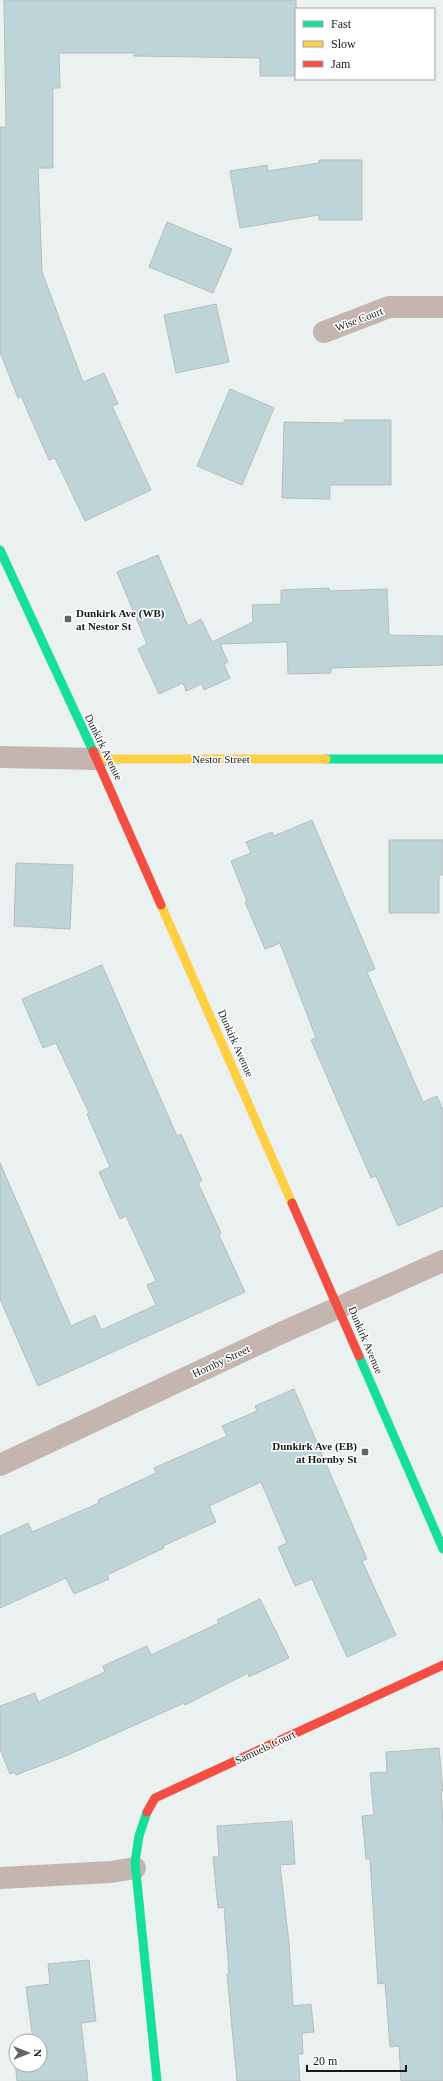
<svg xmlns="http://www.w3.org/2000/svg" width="443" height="2081" font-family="Georgia,serif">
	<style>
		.building { fill: #bed5d8; stroke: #b8bcbd }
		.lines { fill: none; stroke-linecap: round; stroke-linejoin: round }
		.street { stroke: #c5b5af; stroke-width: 22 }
		.fast { stroke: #16e098; stroke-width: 9 }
		.slow { stroke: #ffcf43; stroke-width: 9 }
		.jam { stroke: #f24e42; stroke-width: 9 }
		.poi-dot { fill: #616565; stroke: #fff; stroke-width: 1.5 }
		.labels { text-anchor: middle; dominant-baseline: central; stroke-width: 3; stroke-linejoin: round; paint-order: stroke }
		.street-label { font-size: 11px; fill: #171a1a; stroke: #fff }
		.poi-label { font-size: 11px; font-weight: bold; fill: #171a1a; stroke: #fff; text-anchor: start }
	</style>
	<rect width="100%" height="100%" fill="#ebf0f0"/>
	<g class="building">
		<path d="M 4,0 L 296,0 L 296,76 L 260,76 L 260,58 L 134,56 L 134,53 L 59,53 L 60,88 L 53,88 L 53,168 L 38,168 L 42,272 L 83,382 L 104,373 L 118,404 L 112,406 L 151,490 L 85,521 L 55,458 L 49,460 L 21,396 L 18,398 L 0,352 L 0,127 L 6,127 Z"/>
		<path d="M 319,160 L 362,160 L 362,220 L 319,220 L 319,215 L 240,228 L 230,171 L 267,165 L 268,171 L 319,163 Z"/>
		<path d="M 167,222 L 232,249 L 213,293 L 149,267 Z"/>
		<path d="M 216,304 L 229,362 L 176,373 L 164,315 Z"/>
		<path d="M 230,389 L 274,408 L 242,485 L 197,466 Z"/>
		<path d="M 344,420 L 391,420 L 391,485 L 330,485 L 330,499 L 282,498 L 284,422 L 344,423 Z"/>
		<path d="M 158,555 L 188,626 L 201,619 L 212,642 L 253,622 L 252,605 L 281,604 L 281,590 L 329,588 L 329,591 L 387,589 L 389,635 L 443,636 L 443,665 L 331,668 L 331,673 L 288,674 L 287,642 L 220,644 L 228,662 L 224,664 L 230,678 L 204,690 L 202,684 L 186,691 L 183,683 L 159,694 L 138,649 L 147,644 L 117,572 Z"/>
		<path d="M 312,820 L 375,969 L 367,972 L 423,1102 L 437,1096 L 443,1110 L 443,1206 L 398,1226 L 376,1176 L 371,1178 L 311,1040 L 316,1038 L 280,943 L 265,949 L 245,902 L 247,901 L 231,861 L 251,853 L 246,842 L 272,832 L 274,836 Z"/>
		<path d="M 389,840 L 443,840 L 443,875 L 439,875 L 439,913 L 389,913 Z"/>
		<path d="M 16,863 L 73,865 L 70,929 L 14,926 Z"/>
		<path d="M 102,965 L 177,1136 L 181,1134 L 202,1181 L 198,1183 L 221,1233 L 219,1235 L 245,1292 L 38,1386 L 0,1299 L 0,1163 L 71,1326 L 95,1315 L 101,1330 L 156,1305 L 147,1285 L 156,1281 L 126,1216 L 120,1219 L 99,1172 L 110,1167 L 87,1114 L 89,1113 L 56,1043 L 43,1048 L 22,999 Z"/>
		<path d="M 294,1389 L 367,1559 L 362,1561 L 396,1635 L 347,1657 L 312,1579 L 295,1586 L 278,1547 L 287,1543 L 261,1482 L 209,1506 L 216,1522 L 163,1546 L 164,1548 L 107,1575 L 109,1579 L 74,1594 L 66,1578 L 0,1608 L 0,1536 L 28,1523 L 32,1532 L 99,1503 L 98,1500 L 156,1473 L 154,1468 L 227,1436 L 222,1426 L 257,1411 L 255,1406 Z"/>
		<path d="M 260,1599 L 289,1658 L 249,1677 L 248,1673 L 185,1705 L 184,1703 L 68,1755 L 16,1775 L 15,1772 L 10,1774 L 0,1749 L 0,1706 L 35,1693 L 38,1702 L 105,1672 L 103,1666 L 147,1646 L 151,1655 L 219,1623 L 217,1620 Z"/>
		<path d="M 439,1748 L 443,1791 L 441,1791 L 443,1823 L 443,2081 L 401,2081 L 399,2046 L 390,2047 L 385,1983 L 378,1984 L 370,1859 L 366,1859 L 362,1816 L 374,1815 L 370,1773 L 387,1772 L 386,1752 Z"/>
		<path d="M 292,1821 L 295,1864 L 280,1865 L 289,1943 L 293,2006 L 311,2004 L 314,2032 L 302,2033 L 303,2054 L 298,2054 L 300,2081 L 237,2081 L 227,1974 L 229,1973 L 224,1907 L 218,1908 L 213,1857 L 219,1857 L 217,1826 Z"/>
		<path d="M 89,1960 L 96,2021 L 81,2023 L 88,2081 L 17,2081 L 13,2042 L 16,2041 L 16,2065 L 40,2065 L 40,2041 L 21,2041 L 33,2040 L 26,1987 L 50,1984 L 48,1964 Z"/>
	</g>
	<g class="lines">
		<g class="street">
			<path d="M 324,332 L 389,307 L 443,307"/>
			<path d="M 0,757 L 97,759"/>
			<path d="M 0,1465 L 279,1334 L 443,1261"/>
			<path d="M 0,1878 L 111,1872 L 135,1868"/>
		</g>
		<g class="fast">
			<path d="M 0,550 L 93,751"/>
			<path d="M 326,759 L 443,759"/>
			<path d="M 359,1356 L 443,1549"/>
			<path d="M 147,1812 L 139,1836 L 135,1862 L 157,2081"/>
		</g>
		<g class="slow">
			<path d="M 97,759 L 326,759"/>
			<path d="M 161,905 L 292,1203"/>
		</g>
		<g class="jam">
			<path d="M 93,751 L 161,905"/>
			<path d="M 292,1203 L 359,1356"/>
			<path d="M 147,1812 L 155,1798 L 443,1665"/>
		</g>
	</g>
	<g class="poi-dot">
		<rect x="64" y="615" width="8" height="8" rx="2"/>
		<rect x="361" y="1448" width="8" height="8" rx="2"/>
	</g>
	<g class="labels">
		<g class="street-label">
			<text transform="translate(359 319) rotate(-21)">Wise Court</text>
			<text transform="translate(104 747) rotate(64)">Dunkirk Avenue</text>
			<text x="221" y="759">Nestor Street</text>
			<text transform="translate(236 1043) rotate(66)">Dunkirk Avenue</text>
			<text transform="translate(366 1340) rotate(67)">Dunkirk Avenue</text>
			<text transform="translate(221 1361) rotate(-25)">Hornby Street</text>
			<text transform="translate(265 1747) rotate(-25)">Samuels Court</text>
		</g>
		<g class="poi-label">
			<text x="76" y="613">Dunkirk Ave (WB)<tspan x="76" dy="13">at Nestor St</tspan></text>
			<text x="357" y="1446" text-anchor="end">Dunkirk Ave (EB)<tspan x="357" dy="13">at Hornby St</tspan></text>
		</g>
	</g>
	<rect x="295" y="8" width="140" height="72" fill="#ffffff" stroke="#a2a3a3"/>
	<rect x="303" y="21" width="20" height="6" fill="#16e098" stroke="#a2a3a3"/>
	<text x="331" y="28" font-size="12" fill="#171a1a">Fast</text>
	<rect x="303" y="41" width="20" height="6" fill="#ffcf43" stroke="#a2a3a3"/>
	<text x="331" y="48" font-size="12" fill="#171a1a">Slow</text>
	<rect x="303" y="61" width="20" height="6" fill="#f24e42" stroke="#a2a3a3"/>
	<text x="331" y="68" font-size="12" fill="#171a1a">Jam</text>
	<g transform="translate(28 2053) rotate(90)"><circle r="19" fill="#ffffff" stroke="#a2a3a3"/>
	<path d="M0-3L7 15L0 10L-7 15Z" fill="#616565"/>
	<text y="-6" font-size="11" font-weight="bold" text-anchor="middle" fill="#171a1a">N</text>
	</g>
	<path d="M307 2065v6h99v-6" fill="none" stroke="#171a1a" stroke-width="2"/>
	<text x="313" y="2065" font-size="12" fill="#171a1a" stroke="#ffffff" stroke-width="3" paint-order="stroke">20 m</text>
</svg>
